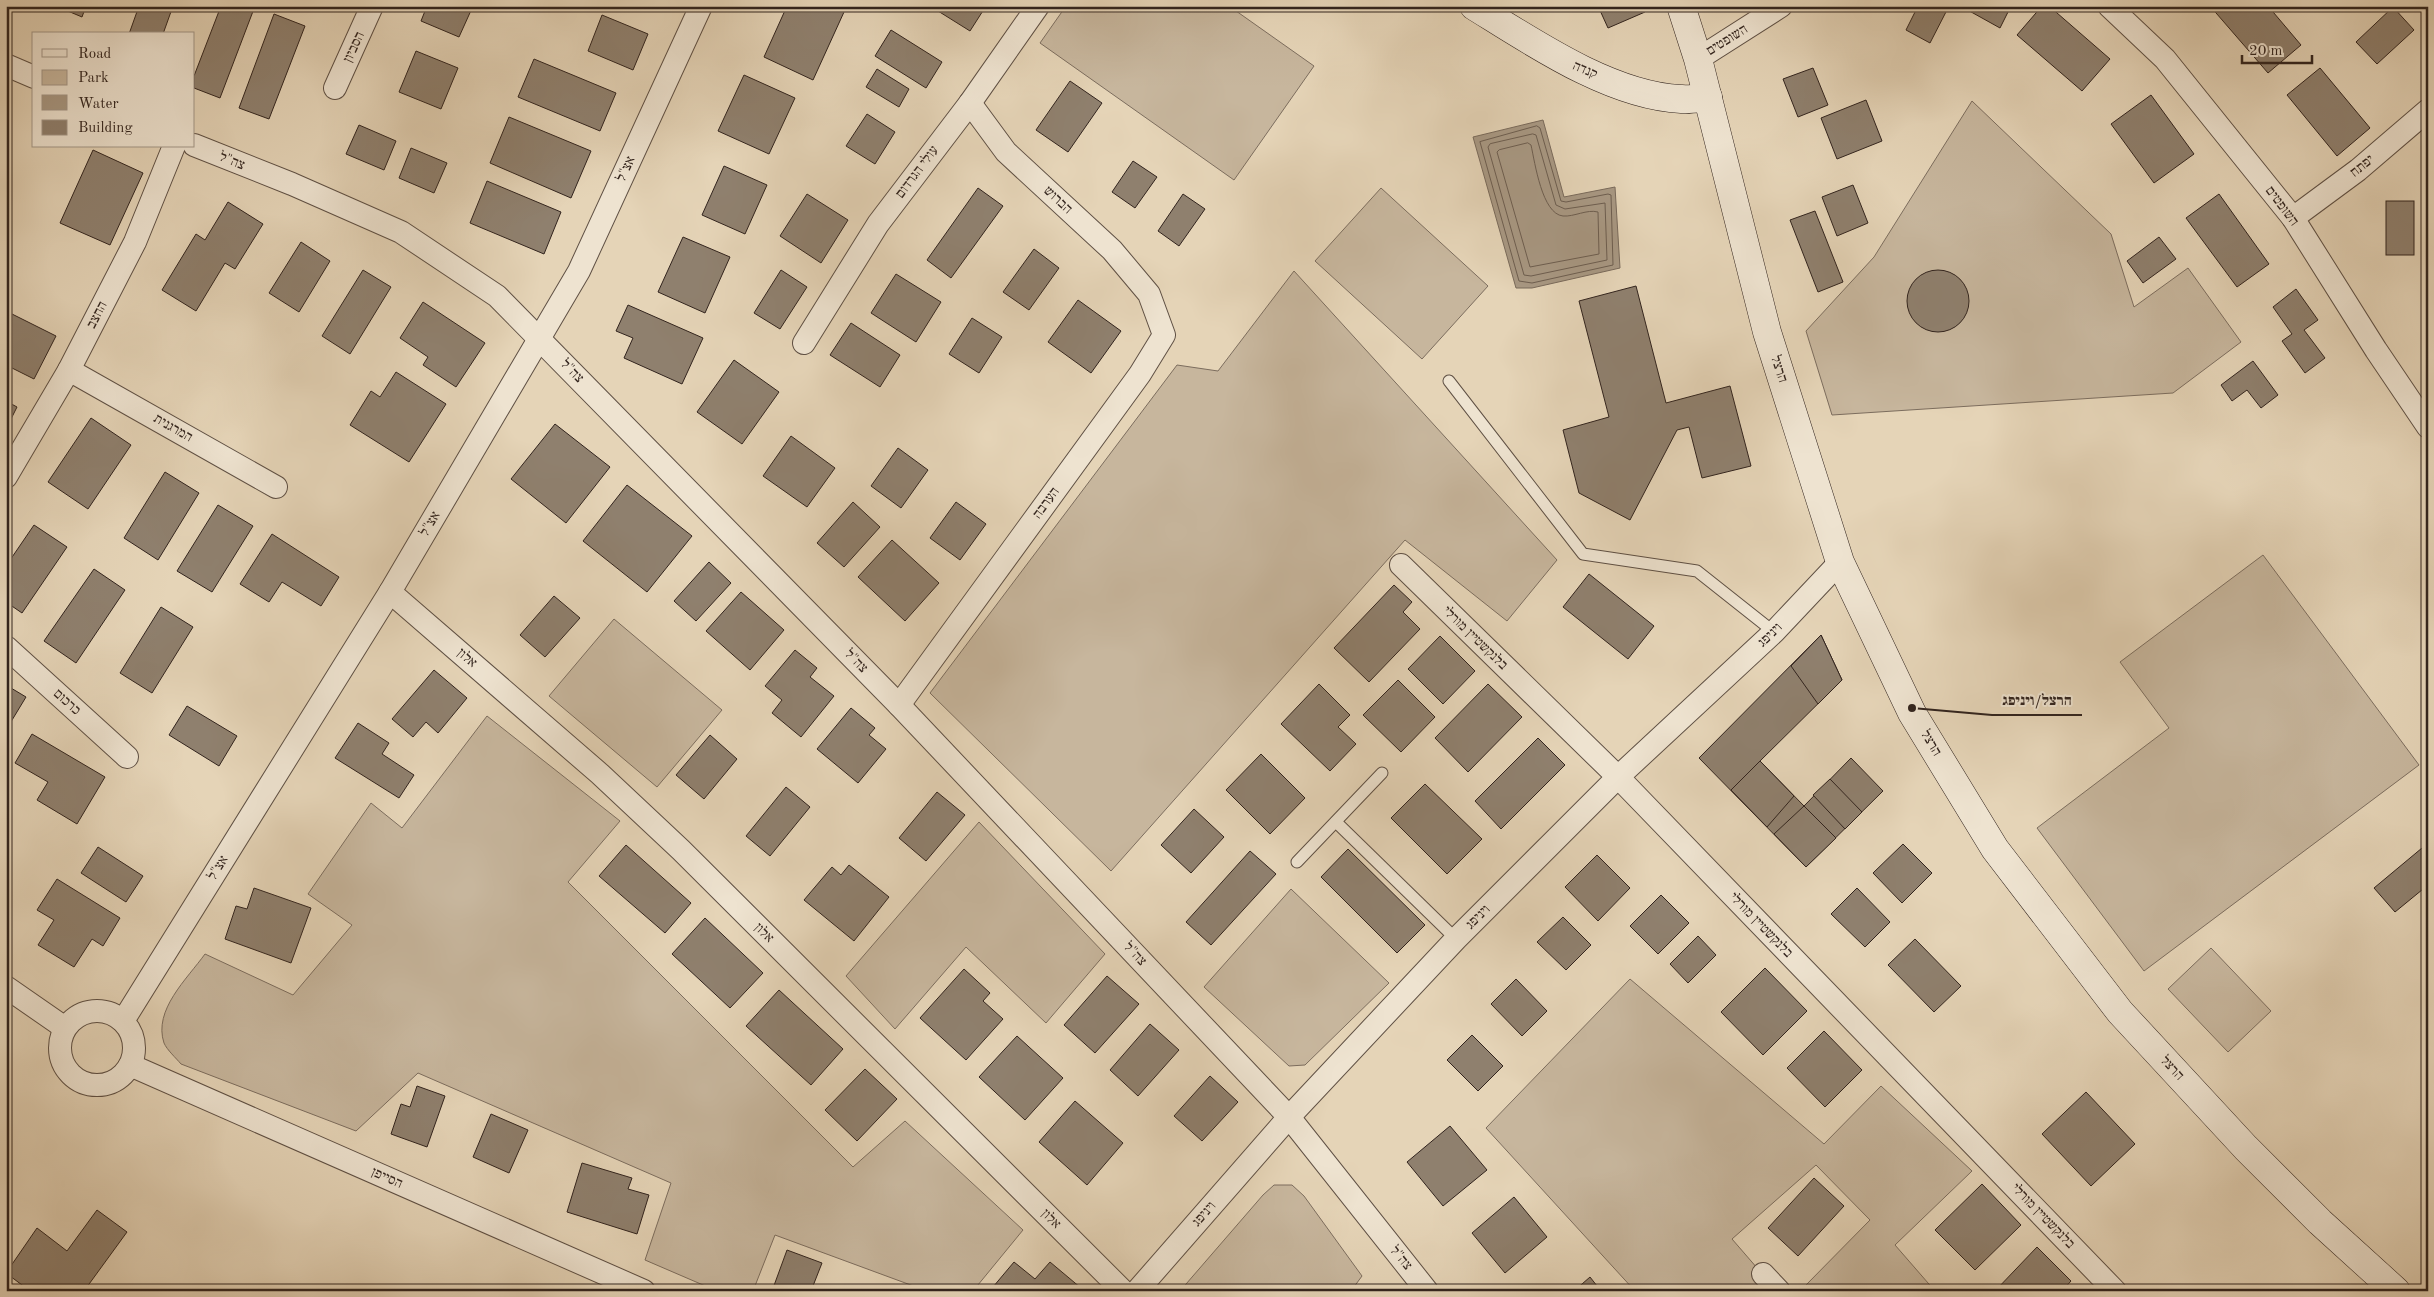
<svg xmlns="http://www.w3.org/2000/svg" width="2434" height="1297" font-family="'Old Standard TT','Frank Ruhl Libre',serif">
	<style>
		.green { fill: #c7b69d; stroke: #7c6d5e }
		.water { fill: #a89883; stroke: #796a5b }
		.lines { fill: none; stroke-linecap: round; stroke-linejoin: round }
		.shore { stroke: #6d5e50; stroke-width: 1 }
		.building { fill: #8f806e; stroke: #32241e }
		.lane-casing { stroke: #5f5044; stroke-width: 13 }
		.street-casing { stroke: #5f5044; stroke-width: 24 }
		.secondary-casing { stroke: #32241e; stroke-width: 29 }
		.lane { stroke: #eee3d0; stroke-width: 11 }
		.street { stroke: #eee3d0; stroke-width: 22 }
		.secondary { stroke: #eee3d0; stroke-width: 28 }
		.labels { text-anchor: middle; dominant-baseline: central; stroke-width: 4; stroke-linejoin: round; paint-order: stroke }
		.street-label { font-size: 14px; fill: #32241e; stroke: #eee3d0 }
		.leader { fill: none; stroke: #32241e; stroke-width: 2 }
		.callout-dot { fill: #32241e; stroke: #eee3d0; stroke-width: 2 }
		.callout-label { font-size: 15px; text-anchor: middle; font-weight: bold; fill: #32241e; stroke: #eee3d0; stroke-width: 4; stroke-linejoin: round; paint-order: stroke }
	</style>
	<rect width="100%" height="100%" fill="#e5d4b7"/>
	<filter id="stains"><feTurbulence type="fractalNoise" baseFrequency=".004" numOctaves="4"/><feColorMatrix values="0 0 0 0 .2 0 0 0 0 .09 0 0 0 0 .02 0 0 0 .5 -.17"/></filter>
	<radialGradient id="worn" r=".72"><stop offset=".6" stop-color="#630" stop-opacity="0"/><stop offset="1" stop-color="#630" stop-opacity=".3"/></radialGradient>
	<g class="green">
		<path d="M 1066,6 L 1229,6 L 1314,66 L 1234,180 L 1040,43 Z"/>
		<path d="M 1972,101 L 2111,234 L 2134,307 L 2188,268 L 2241,342 L 2173,393 L 1832,415 L 1806,331 L 1874,257 Z"/>
		<path d="M 1381,188 L 1488,286 L 1422,359 L 1315,261 Z"/>
		<path d="M 1294,271 L 1557,560 L 1507,621 L 1405,540 L 1111,871 L 930,693 L 1177,365 L 1218,371 Z"/>
		<path d="M 2263,555 L 2419,765 L 2144,971 L 2037,828 L 2169,728 L 2120,662 Z"/>
		<path d="M 614,619 L 722,710 L 657,787 L 549,696 Z"/>
		<path d="M 487,716 L 620,821 L 568,882 L 853,1167 L 905,1121 L 1023,1230 L 973,1291 L 927,1291 L 775,1235 L 753,1291 L 717,1291 L 645,1260 L 671,1183 L 418,1073 L 356,1131 L 181,1064 C 176,1058 167,1050 164,1043 C 153,1010 187,979 205,954 L 293,995 L 352,925 L 308,894 L 371,803 L 402,828 Z"/>
		<path d="M 979,822 L 1105,954 L 1046,1023 L 966,947 L 895,1029 L 846,976 Z"/>
		<path d="M 1291,889 L 1389,983 L 1305,1065 L 1289,1066 L 1204,987 Z"/>
		<path d="M 2211,948 L 2271,1011 L 2228,1052 L 2168,989 Z"/>
		<path d="M 1630,979 L 1824,1144 L 1881,1086 L 1972,1171 L 1895,1245 L 1935,1291 L 1812,1291 L 1806,1285 L 1870,1220 L 1816,1165 L 1732,1239 L 1777,1291 L 1635,1291 L 1486,1128 Z"/>
		<path d="M 1274,1185 L 1292,1185 L 1304,1196 L 1362,1276 L 1351,1291 L 1180,1291 L 1263,1195 Z"/>
	</g>
	<path class="water" d="M 1543,120 L 1564,197 L 1615,187 L 1620,268 L 1532,288 L 1516,288 L 1473,137 Z"/>
	<g class="lines">
		<g class="shore">
			<path d="M 1537,126 L 1540,128 L 1561,201 L 1566,202 L 1608,194 L 1611,195 L 1613,265 L 1532,283 L 1519,281 L 1480,142 Z"/>
			<path d="M 1533,134 L 1536,135 L 1556,205 L 1565,209 L 1605,203 L 1607,260 L 1531,276 L 1524,275 L 1488,147 L 1490,144 Z"/>
			<path d="M 1528,143 L 1531,145 C 1535,163 1542,214 1563,216 C 1574,217 1587,209 1598,212 L 1599,254 L 1530,267 L 1497,152 L 1499,150 Z"/>
		</g>
	</g>
	<g class="building">
		<path d="M 56,6 L 86,6 L 82,17 Z"/>
		<path d="M 139,6 L 173,6 L 163,34 L 129,34 Z"/>
		<path d="M 221,6 L 255,6 L 220,98 L 194,88 L 194,76 Z"/>
		<path d="M 427,6 L 473,6 L 459,37 L 421,21 Z"/>
		<path d="M 787,6 L 831,6 L 844,12 L 813,80 L 764,57 Z"/>
		<path d="M 930,6 L 986,6 L 970,31 Z"/>
		<path d="M 1598,6 L 1642,6 L 1645,12 L 1608,28 Z"/>
		<path d="M 1918,6 L 1948,8 L 1930,43 L 1906,30 Z"/>
		<path d="M 1965,6 L 2011,6 L 2000,28 L 1964,8 Z"/>
		<path d="M 2042,6 L 2049,6 L 2110,59 L 2082,91 L 2017,35 Z"/>
		<path d="M 2210,6 L 2268,6 L 2301,45 L 2268,73 Z"/>
		<path d="M 2393,7 L 2414,30 L 2377,64 L 2356,42 Z"/>
		<path d="M 274,14 L 305,26 L 269,119 L 239,108 Z"/>
		<path d="M 602,15 L 648,34 L 633,70 L 588,51 Z"/>
		<path d="M 891,30 L 942,62 L 926,88 L 875,56 Z"/>
		<path d="M 416,51 L 458,68 L 441,109 L 399,92 Z"/>
		<path d="M 534,59 L 616,93 L 600,131 L 518,97 Z"/>
		<path d="M 1813,68 L 1828,105 L 1798,117 L 1783,79 Z"/>
		<path d="M 2320,68 L 2370,128 L 2337,156 L 2287,95 Z"/>
		<path d="M 877,69 L 909,89 L 899,107 L 866,87 Z"/>
		<path d="M 744,75 L 795,98 L 769,154 L 718,131 Z"/>
		<path d="M 1070,81 L 1102,103 L 1068,152 L 1036,130 Z"/>
		<path d="M 2151,95 L 2194,154 L 2154,183 L 2111,124 Z"/>
		<path d="M 1866,100 L 1882,141 L 1837,159 L 1821,118 Z"/>
		<path d="M 867,114 L 895,132 L 875,164 L 846,146 Z"/>
		<path d="M 509,117 L 591,151 L 571,198 L 490,163 Z"/>
		<path d="M 359,125 L 396,141 L 384,170 L 346,154 Z"/>
		<path d="M 411,148 L 447,163 L 434,193 L 399,178 Z"/>
		<path d="M 93,150 L 143,173 L 110,245 L 60,223 Z"/>
		<path d="M 1133,161 L 1157,177 L 1135,208 L 1112,192 Z"/>
		<path d="M 724,166 L 767,185 L 745,234 L 702,215 Z"/>
		<path d="M 487,181 L 561,212 L 544,254 L 470,223 Z"/>
		<path d="M 1853,185 L 1868,223 L 1837,236 L 1822,197 Z"/>
		<path d="M 978,188 L 1003,206 L 951,278 L 927,260 Z"/>
		<path d="M 807,194 L 848,220 L 821,263 L 780,236 Z"/>
		<path d="M 1183,194 L 1205,209 L 1179,246 L 1158,231 Z"/>
		<path d="M 2219,194 L 2269,264 L 2237,287 L 2186,218 Z"/>
		<rect x="2386" y="201" width="28" height="54"/>
		<path d="M 228,202 L 263,224 L 235,269 L 225,263 L 196,311 L 162,290 L 196,234 L 205,240 Z"/>
		<path d="M 1815,211 L 1843,282 L 1818,292 L 1790,220 Z"/>
		<path d="M 683,237 L 730,257 L 705,313 L 658,292 Z"/>
		<path d="M 2159,237 L 2176,259 L 2143,283 L 2127,261 Z"/>
		<path d="M 301,242 L 330,261 L 299,312 L 269,293 Z"/>
		<path d="M 1034,249 L 1059,268 L 1029,310 L 1003,292 Z"/>
		<path d="M 363,270 L 391,287 L 350,354 L 322,336 Z"/>
		<path d="M 781,270 L 807,287 L 780,329 L 754,313 Z"/>
		<circle cx="1938" cy="301" r="31"/>
		<path d="M 896,274 L 941,302 L 916,342 L 871,313 Z"/>
		<path d="M 1636,286 L 1666,403 L 1730,386 L 1751,466 L 1702,478 L 1689,427 L 1677,430 L 1630,520 L 1579,493 L 1563,430 L 1609,417 L 1579,301 Z"/>
		<path d="M 2296,289 L 2318,320 L 2304,330 L 2325,358 L 2305,373 L 2282,341 L 2292,334 L 2273,307 Z"/>
		<path d="M 1078,300 L 1121,331 L 1091,373 L 1048,342 Z"/>
		<path d="M 423,302 L 485,343 L 456,387 L 423,365 L 428,357 L 400,338 Z"/>
		<path d="M 628,305 L 703,338 L 682,384 L 624,358 L 633,338 L 616,331 Z"/>
		<path d="M 6,311 L 56,336 L 34,379 L 6,365 Z"/>
		<path d="M 972,318 L 1002,337 L 979,373 L 949,354 Z"/>
		<path d="M 851,323 L 900,355 L 880,387 L 830,355 Z"/>
		<path d="M 734,360 L 779,392 L 742,444 L 697,412 Z"/>
		<path d="M 2253,361 L 2278,395 L 2261,408 L 2247,390 L 2232,401 L 2221,385 Z"/>
		<path d="M 396,372 L 446,404 L 409,462 L 350,425 L 371,391 L 380,397 Z"/>
		<path d="M 6,401 L 17,407 L 6,429 Z"/>
		<path d="M 91,418 L 131,445 L 88,509 L 48,482 Z"/>
		<path d="M 555,424 L 610,467 L 566,523 L 511,479 Z"/>
		<path d="M 791,436 L 835,468 L 807,507 L 763,476 Z"/>
		<path d="M 898,448 L 928,470 L 901,508 L 871,486 Z"/>
		<path d="M 165,472 L 199,493 L 158,560 L 124,538 Z"/>
		<path d="M 627,485 L 692,536 L 647,592 L 583,541 Z"/>
		<path d="M 853,502 L 880,527 L 844,567 L 817,543 Z"/>
		<path d="M 956,502 L 986,524 L 960,560 L 930,538 Z"/>
		<path d="M 218,505 L 253,526 L 212,592 L 177,571 Z"/>
		<path d="M 34,525 L 67,547 L 22,613 L 6,602 L 6,566 Z"/>
		<path d="M 272,534 L 339,577 L 321,606 L 282,582 L 269,602 L 240,584 Z"/>
		<path d="M 892,540 L 939,583 L 905,621 L 858,577 Z"/>
		<path d="M 709,562 L 731,583 L 696,621 L 674,601 Z"/>
		<path d="M 94,569 L 125,590 L 76,663 L 44,641 Z"/>
		<path d="M 1589,574 L 1654,626 L 1628,659 L 1563,607 Z"/>
		<path d="M 1394,585 L 1412,602 L 1403,612 L 1420,629 L 1369,682 L 1334,648 Z"/>
		<path d="M 741,592 L 784,630 L 750,670 L 706,631 Z"/>
		<path d="M 554,596 L 580,618 L 545,657 L 520,635 Z"/>
		<path d="M 161,607 L 193,627 L 152,693 L 120,673 Z"/>
		<path d="M 1821,635 L 1842,680 L 1760,761 L 1804,806 L 1851,758 L 1883,791 L 1806,867 L 1699,758 Z"/>
		<path d="M 1821,635 L 1842,680 L 1818,704 L 1791,666 Z"/>
		<path d="M 1440,636 L 1475,671 L 1443,704 L 1408,669 Z"/>
		<path d="M 795,650 L 817,668 L 810,677 L 834,696 L 801,737 L 772,713 L 782,700 L 765,686 Z"/>
		<path d="M 434,670 L 467,698 L 438,733 L 426,722 L 413,737 L 392,719 Z"/>
		<path d="M 1398,680 L 1435,717 L 1401,752 L 1363,715 Z"/>
		<path d="M 1319,684 L 1350,715 L 1338,727 L 1356,744 L 1330,771 L 1281,724 Z"/>
		<path d="M 1488,684 L 1522,717 L 1468,772 L 1435,738 Z"/>
		<path d="M 6,685 L 26,697 L 6,730 Z"/>
		<path d="M 187,706 L 237,736 L 219,766 L 169,735 Z"/>
		<path d="M 851,708 L 875,728 L 869,735 L 886,749 L 858,783 L 817,749 Z"/>
		<path d="M 358,723 L 389,743 L 382,754 L 414,775 L 399,798 L 335,758 Z"/>
		<path d="M 32,734 L 105,777 L 77,824 L 37,800 L 48,782 L 15,763 Z"/>
		<path d="M 710,735 L 737,759 L 704,799 L 676,775 Z"/>
		<path d="M 1538,738 L 1565,765 L 1501,829 L 1475,801 Z"/>
		<path d="M 1261,754 L 1305,798 L 1270,834 L 1226,790 Z"/>
		<path d="M 1760,761 L 1794,796 L 1767,827 L 1731,790 Z"/>
		<path d="M 1830,779 L 1862,812 L 1845,829 L 1813,795 Z"/>
		<path d="M 1425,784 L 1482,839 L 1447,874 L 1391,818 Z"/>
		<path d="M 786,787 L 810,807 L 770,856 L 746,836 Z"/>
		<path d="M 937,792 L 965,815 L 926,861 L 899,838 Z"/>
		<path d="M 1804,806 L 1836,838 L 1806,867 L 1774,834 Z"/>
		<path d="M 1194,809 L 1224,837 L 1191,873 L 1161,845 Z"/>
		<path d="M 2428,843 L 2428,885 L 2395,912 L 2374,888 Z"/>
		<path d="M 1903,844 L 1932,873 L 1902,903 L 1873,873 Z"/>
		<path d="M 626,845 L 691,903 L 665,933 L 599,876 Z"/>
		<path d="M 98,847 L 143,876 L 126,902 L 81,873 Z"/>
		<path d="M 1348,849 L 1425,925 L 1397,953 L 1321,877 Z"/>
		<path d="M 1250,851 L 1276,874 L 1211,945 L 1186,922 Z"/>
		<path d="M 1597,855 L 1630,888 L 1598,921 L 1565,887 Z"/>
		<path d="M 849,865 L 889,897 L 854,941 L 804,900 L 832,867 L 841,875 Z"/>
		<path d="M 57,879 L 120,918 L 103,946 L 92,939 L 74,967 L 38,945 L 54,920 L 37,910 Z"/>
		<path d="M 254,888 L 311,908 L 291,963 L 225,939 L 236,906 L 247,909 Z"/>
		<path d="M 1857,888 L 1890,922 L 1865,947 L 1831,914 Z"/>
		<path d="M 1661,895 L 1689,923 L 1658,954 L 1630,926 Z"/>
		<path d="M 1563,917 L 1591,945 L 1566,970 L 1537,942 Z"/>
		<path d="M 705,918 L 763,973 L 730,1008 L 672,954 Z"/>
		<path d="M 1698,936 L 1716,955 L 1688,983 L 1670,964 Z"/>
		<path d="M 1915,939 L 1961,986 L 1934,1012 L 1888,965 Z"/>
		<path d="M 1765,968 L 1807,1011 L 1763,1055 L 1721,1012 Z"/>
		<path d="M 964,969 L 990,993 L 983,1001 L 1003,1019 L 966,1060 L 920,1018 Z"/>
		<path d="M 1107,976 L 1139,1004 L 1095,1053 L 1064,1025 Z"/>
		<path d="M 1516,979 L 1547,1011 L 1522,1036 L 1491,1004 Z"/>
		<path d="M 779,990 L 843,1049 L 811,1085 L 746,1026 Z"/>
		<path d="M 1150,1024 L 1179,1050 L 1138,1096 L 1110,1070 Z"/>
		<path d="M 1824,1031 L 1862,1070 L 1825,1107 L 1787,1068 Z"/>
		<path d="M 1472,1035 L 1503,1066 L 1478,1091 L 1447,1060 Z"/>
		<path d="M 1017,1036 L 1063,1078 L 1025,1120 L 979,1077 Z"/>
		<path d="M 865,1069 L 897,1099 L 857,1141 L 825,1110 Z"/>
		<path d="M 1210,1076 L 1238,1102 L 1202,1141 L 1174,1116 Z"/>
		<path d="M 417,1086 L 445,1096 L 427,1147 L 391,1134 L 401,1104 L 410,1107 Z"/>
		<path d="M 2086,1092 L 2135,1144 L 2091,1186 L 2042,1134 Z"/>
		<path d="M 1075,1101 L 1123,1143 L 1087,1185 L 1039,1142 Z"/>
		<path d="M 491,1114 L 528,1130 L 509,1173 L 473,1157 Z"/>
		<path d="M 1450,1126 L 1487,1170 L 1443,1206 L 1407,1162 Z"/>
		<path d="M 582,1163 L 632,1178 L 628,1189 L 649,1195 L 637,1234 L 567,1212 Z"/>
		<path d="M 1814,1178 L 1844,1206 L 1798,1256 L 1768,1228 Z"/>
		<path d="M 1982,1184 L 2021,1225 L 1975,1270 L 1935,1230 Z"/>
		<path d="M 1514,1197 L 1547,1237 L 1505,1273 L 1472,1233 Z"/>
		<path d="M 97,1210 L 127,1232 L 84,1291 L 30,1291 L 6,1273 L 37,1228 L 67,1251 Z"/>
		<path d="M 2037,1247 L 2071,1281 L 2062,1291 L 1995,1291 Z"/>
		<path d="M 787,1250 L 822,1263 L 811,1291 L 772,1291 Z"/>
		<path d="M 1014,1262 L 1035,1279 L 1050,1262 L 1081,1288 L 1079,1291 L 998,1291 L 993,1287 Z"/>
		<path d="M 1590,1277 L 1601,1291 L 1574,1291 Z"/>
	</g>
	<g class="lines">
		<defs>
			<g id="lane">
				<path d="M 1449,381 L 1583,554 L 1697,571 L 1774,632"/>
				<path d="M 1336,822 L 1456,939"/>
				<path d="M 1297,862 L 1382,773"/>
			</g>
			<g id="street">
				<path d="M 2109,6 L 2165,59 L 2293,218 L 2376,350 L 2428,427"/>
				<path d="M 1698,59 L 1781,6"/>
				<path d="M 6,65 L 34,77"/>
				<path d="M 335,88 L 372,6"/>
				<path d="M 194,145 L 292,184 L 401,232 L 497,296 L 899,705 L 1289,1117 L 1427,1291"/>
				<path d="M 2293,218 L 2358,170 L 2428,110"/>
				<path d="M 804,343 L 878,224 L 970,103 L 1038,6"/>
				<path d="M 69,370 L 276,487"/>
				<path d="M 6,477 L 69,370 L 135,242 L 174,146"/>
				<path d="M 1401,565 L 1618,777 L 2115,1291"/>
				<path d="M 390,592 L 600,774 L 681,850 L 1123,1291"/>
				<path d="M 6,647 L 127,757"/>
				<path d="M 899,705 L 1140,374 L 1164,335 L 1149,294 L 1112,250 L 1006,152 L 970,103"/>
				<path d="M 6,987 L 65,1028"/>
				<circle cx="97" cy="1048" r="37"/>
				<path d="M 123,1021 L 390,592 L 579,271 L 701,6"/>
				<path d="M 130,1065 L 644,1291"/>
				<path d="M 1763,1274 L 1779,1291"/>
				<path d="M 1137,1291 L 1289,1117 L 1456,939 L 1618,777 L 1774,632 L 1840,562"/>
			</g>
			<g id="secondary">
				<path d="M 1474,6 C 1532,42 1611,96 1681,99 C 1690,100 1699,98 1708,97"/>
				<path d="M 1681,6 L 1698,59 L 1767,332 L 1840,562 L 1912,713 L 1995,849 L 2120,1012 L 2246,1148 L 2320,1222 L 2396,1291"/>
			</g>
		</defs>
		<use href="#lane" class="lane-casing"/>
		<use href="#street" class="street-casing"/>
		<use href="#secondary" class="secondary-casing"/>
		<use href="#lane" class="lane"/>
		<use href="#street" class="street"/>
		<use href="#secondary" class="secondary"/>
	</g>
	<g class="labels">
		<g class="street-label">
			<text transform="translate(1727 40) rotate(-32)">השופטים</text>
			<text transform="translate(354 47) rotate(-65)">הסביון</text>
			<text transform="translate(1585 70) rotate(23)">קנדה</text>
			<text transform="translate(232 161) rotate(22)">צה"ל</text>
			<text transform="translate(2362 166) rotate(-39)">יפתח</text>
			<text transform="translate(626 169) rotate(-65)">אצ"ל</text>
			<text transform="translate(917 172) rotate(-53)">עולי הגרדום</text>
			<text transform="translate(1058 200) rotate(43)">הברוש</text>
			<text transform="translate(2282 206) rotate(53)">השופטים</text>
			<text transform="translate(97 315) rotate(-63)">החצב</text>
			<text transform="translate(1779 369) rotate(72)">הרצל</text>
			<text transform="translate(572 371) rotate(46)">צה"ל</text>
			<text transform="translate(173 428) rotate(30)">המרגנית</text>
			<text transform="translate(1046 503) rotate(-54)">הערבה</text>
			<text transform="translate(430 524) rotate(-59)">אצ"ל</text>
			<text transform="translate(1770 635) rotate(-44)">ויניפג</text>
			<text transform="translate(1475 638) rotate(44)">בלנקשטיין מורלי</text>
			<text transform="translate(467 658) rotate(41)">אלון</text>
			<text transform="translate(856 661) rotate(46)">צה"ל</text>
			<text transform="translate(67 702) rotate(42)">כרכום</text>
			<text transform="translate(1931 743) rotate(59)">הרצל</text>
			<text transform="translate(218 868) rotate(-58)">אצ"ל</text>
			<text transform="translate(1478 917) rotate(-45)">ויניפג</text>
			<text transform="translate(1761 925) rotate(46)">בלנקשטיין מורלי</text>
			<text transform="translate(764 933) rotate(45)">אלון</text>
			<text transform="translate(1135 954) rotate(47)">צה"ל</text>
			<text transform="translate(2172 1068) rotate(47)">הרצל</text>
			<text transform="translate(387 1178) rotate(24)">הסייפן</text>
			<text transform="translate(1204 1214) rotate(-49)">ויניפג</text>
			<text transform="translate(2043 1216) rotate(46)">בלנקשטיין מורלי</text>
			<text transform="translate(1051 1219) rotate(45)">אלון</text>
			<text transform="translate(1401 1258) rotate(51)">צה"ל</text>
		</g>
	</g>
	<path class="leader" d="M1912 708L1992 715H2082"/>
	<circle class="callout-dot" cx="1912" cy="708" r="5"/>
	<g class="callout-label">
		<text x="2037" y="705">הרצל/ויניפג</text>
	</g>
	<rect width="2434" height="1297" fill="none" stroke="#e5d4b7" stroke-width="25"/>
	<rect x="8" y="8" width="2419" height="1282" fill="none" stroke="#32241e" stroke-width="2.5"/>
	<rect x="12" y="12" width="2409" height="1272" fill="none" stroke="#32241e"/>
	<rect x="32" y="32" width="162" height="115" fill="#eee3d0" stroke="#a39789"/>
	<rect x="42" y="49" width="25" height="8" fill="#eee3d0" stroke="#a39789"/>
	<text x="78" y="58" font-size="15" fill="#32241e">Road</text>
	<rect x="42" y="70" width="25" height="15" fill="#c7b69d" stroke="#a39789"/>
	<text x="78" y="82" font-size="15" fill="#32241e">Park</text>
	<rect x="42" y="95" width="25" height="15" fill="#a89883" stroke="#a39789"/>
	<text x="78" y="108" font-size="15" fill="#32241e">Water</text>
	<rect x="42" y="120" width="25" height="15" fill="#8f806e" stroke="#a39789"/>
	<text x="78" y="132" font-size="15" fill="#32241e">Building</text>
	<path d="M2242 55v8h70v-8" fill="none" stroke="#32241e" stroke-width="2.5"/>
	<text x="2249" y="55" font-size="15" fill="#32241e" stroke="#eee3d0" stroke-width="4" paint-order="stroke">20 m</text>
	<rect width="100%" height="100%" filter="url(#stains)"/>
	<rect width="100%" height="100%" fill="url(#worn)"/>
</svg>
